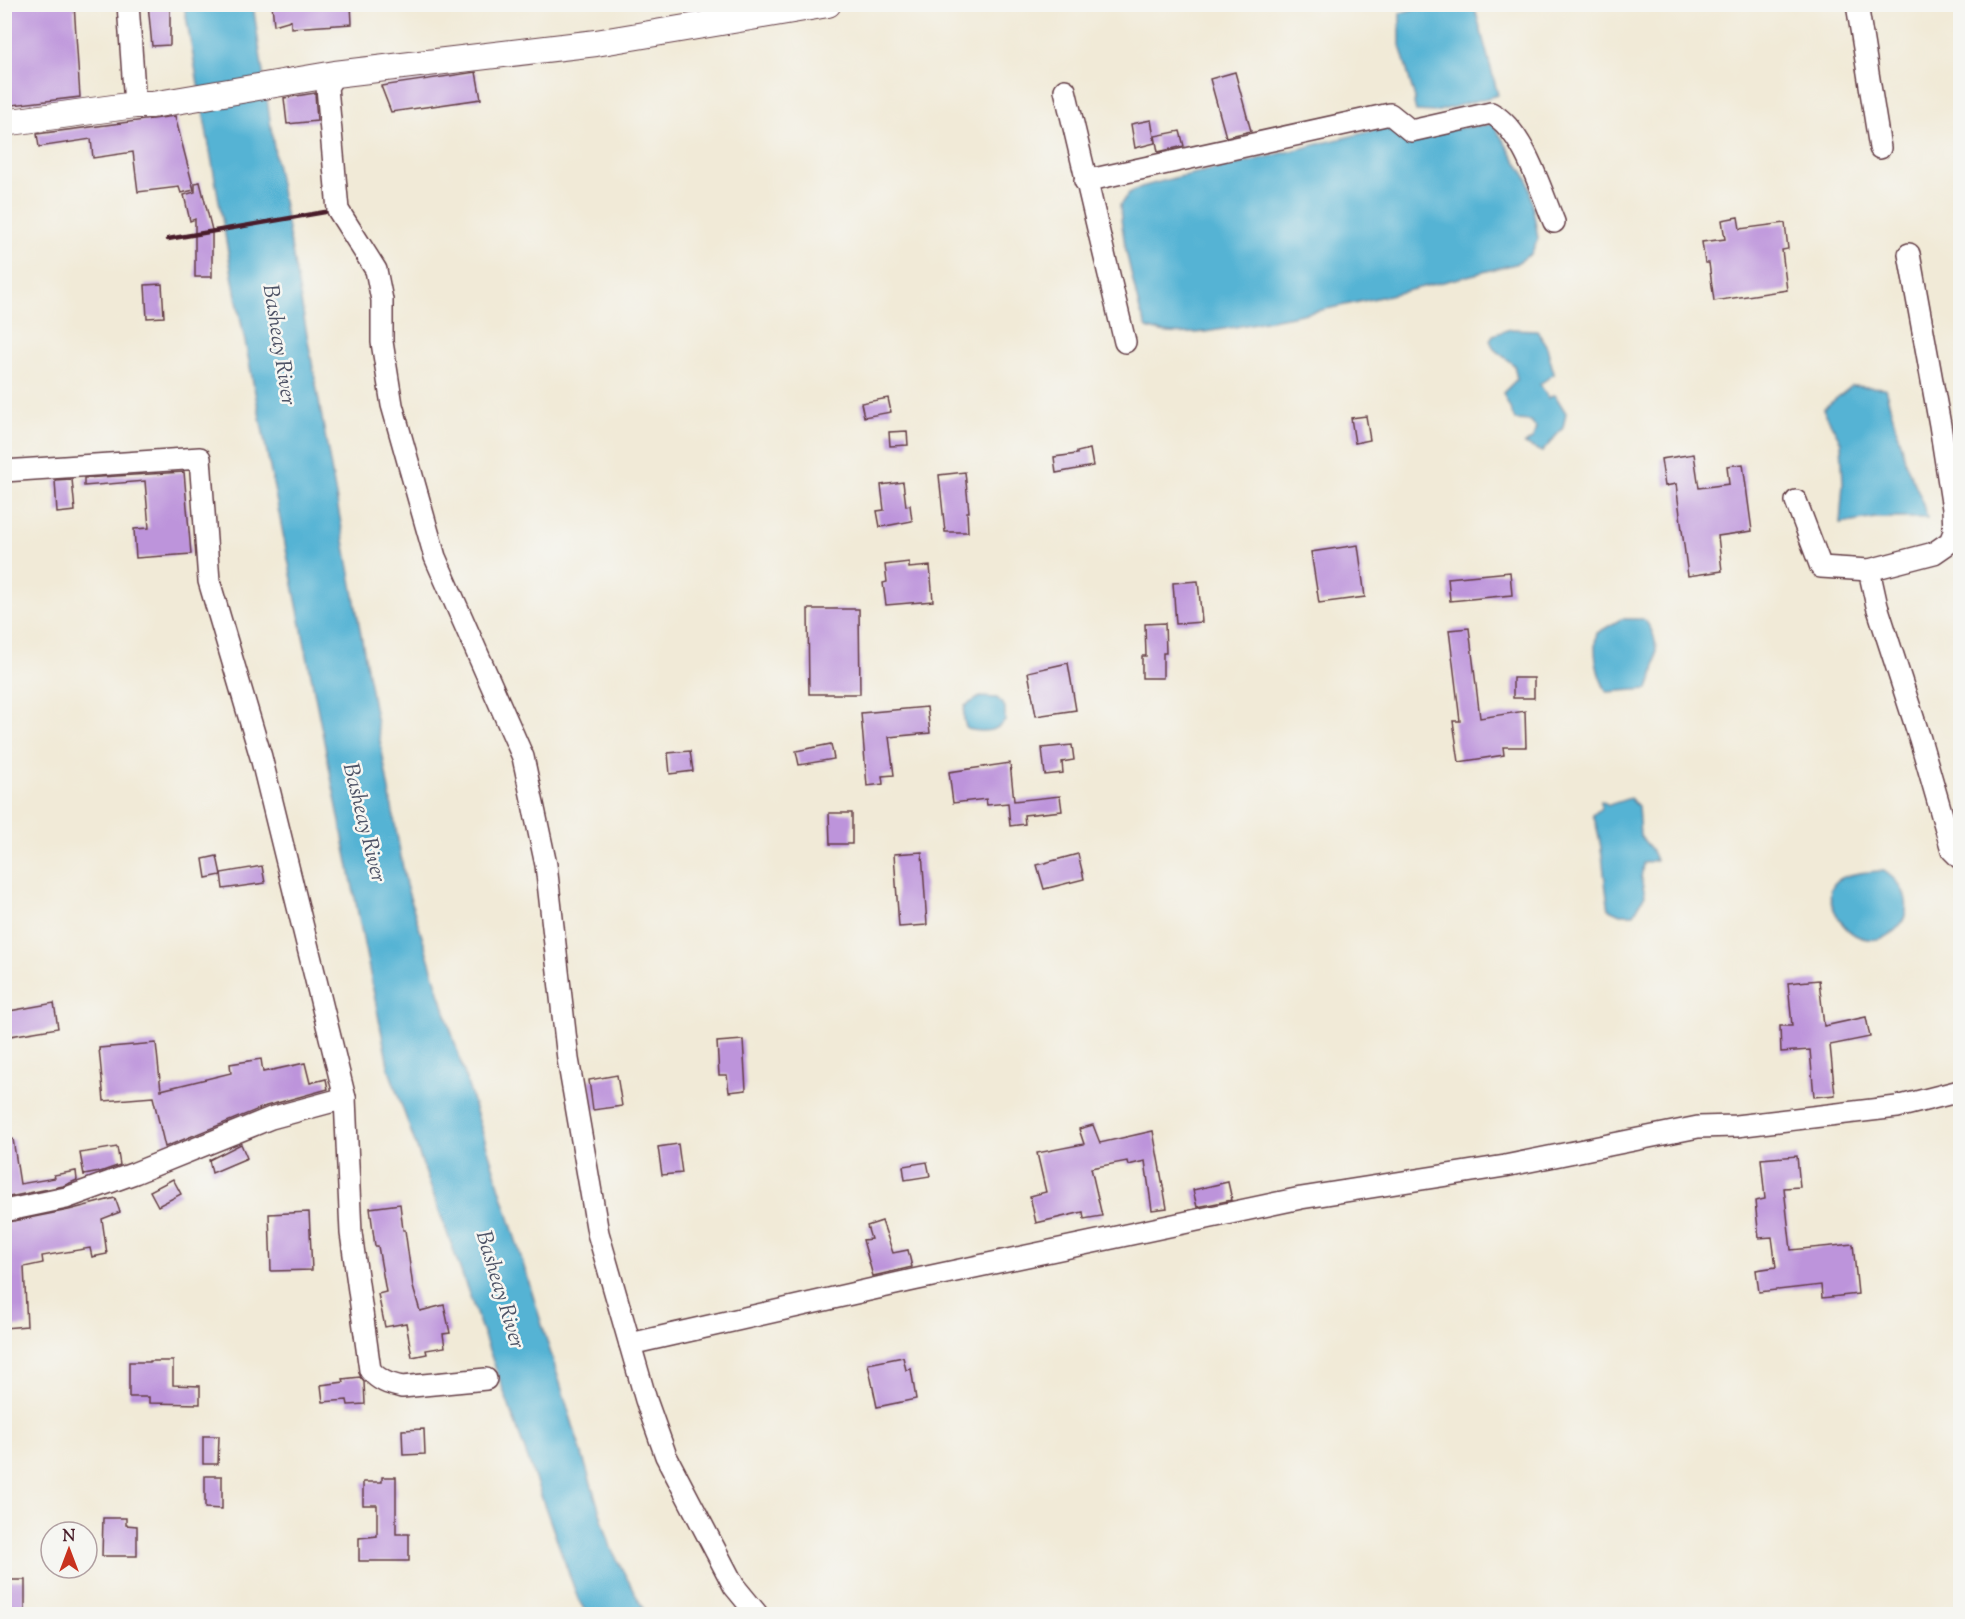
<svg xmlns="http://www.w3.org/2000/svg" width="1965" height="1619" font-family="'Sorts Mill Goudy',serif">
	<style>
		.water { fill: #55b3d4; stroke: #506980; stroke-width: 1.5 }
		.building { fill: #bd94db }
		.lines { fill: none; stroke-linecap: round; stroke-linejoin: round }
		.minor-casing { stroke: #633d45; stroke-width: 24 }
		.tertiary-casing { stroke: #633d45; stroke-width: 28 }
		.minor { stroke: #fff; stroke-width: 21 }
		.tertiary { stroke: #fff; stroke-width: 26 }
		.rail { stroke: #4a1f2b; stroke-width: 4.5 }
		.labels { text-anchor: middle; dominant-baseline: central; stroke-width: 5; stroke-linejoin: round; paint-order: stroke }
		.water-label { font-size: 22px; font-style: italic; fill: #4e5366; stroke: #f6f6f2 }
	</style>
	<rect width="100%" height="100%" fill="#f6f6f2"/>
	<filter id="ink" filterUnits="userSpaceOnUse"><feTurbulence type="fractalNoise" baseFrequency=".0167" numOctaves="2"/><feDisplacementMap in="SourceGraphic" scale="12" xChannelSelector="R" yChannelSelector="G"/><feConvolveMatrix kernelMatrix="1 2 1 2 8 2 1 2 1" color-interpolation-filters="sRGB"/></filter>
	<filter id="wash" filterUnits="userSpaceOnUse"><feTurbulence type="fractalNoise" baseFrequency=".008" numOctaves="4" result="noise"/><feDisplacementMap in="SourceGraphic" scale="24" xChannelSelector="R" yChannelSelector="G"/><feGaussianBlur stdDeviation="1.35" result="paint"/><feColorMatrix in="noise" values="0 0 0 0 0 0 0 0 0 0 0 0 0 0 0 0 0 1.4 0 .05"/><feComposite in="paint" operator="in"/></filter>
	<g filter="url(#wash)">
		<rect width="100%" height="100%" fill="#f1ead7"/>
		<g class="water">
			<path d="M 184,5 L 253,5 L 277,168 L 406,885 L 611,1548 L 646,1614 L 587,1614 L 578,1599 L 389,1070 L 235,291 Z"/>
			<path d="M 1427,5 L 1474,5 L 1498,95 L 1435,112 L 1416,111 L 1414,103 L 1415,99 L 1400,45 L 1400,13 Z"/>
			<path d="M 1493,124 L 1528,180 L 1536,226 L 1538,239 L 1531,254 L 1515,264 C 1432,285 1349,306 1265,321 C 1230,328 1180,341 1147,328 L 1140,311 L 1126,251 L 1121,219 L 1120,205 L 1129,193 L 1141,187 L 1174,178 L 1234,165 L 1392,126 L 1439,130 Z"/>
			<path d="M 1510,329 L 1537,330 L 1547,347 L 1554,374 L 1540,384 L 1548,398 L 1555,395 L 1566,413 L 1563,428 L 1542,452 L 1525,444 L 1533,438 L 1536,428 L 1531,421 L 1515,420 L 1503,393 L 1517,379 L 1514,365 L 1494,349 L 1490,340 L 1493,335 Z"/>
			<path d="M 1852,386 L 1885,388 L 1906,464 L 1920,495 L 1927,518 L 1875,518 L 1840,524 L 1843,483 L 1841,442 L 1823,409 Z"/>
			<path d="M 1621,619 L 1643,619 C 1662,636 1657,668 1648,689 L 1607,692 C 1597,676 1592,651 1597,633 Z"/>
			<path d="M 980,697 L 997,698 L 1005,707 L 1005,721 C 996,733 981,732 967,729 C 963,721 963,714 965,706 Z"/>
			<path d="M 1630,798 L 1638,806 L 1640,836 L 1651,849 L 1656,860 L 1643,863 L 1641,879 L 1645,895 L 1634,914 L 1620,914 L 1609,909 C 1603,878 1604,846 1593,815 L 1601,808 L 1601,801 L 1609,805 Z"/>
			<path d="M 1884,871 C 1943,911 1871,973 1838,917 C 1813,875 1854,872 1884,871 Z"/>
		</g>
		<g id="blocks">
			<g class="building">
				<path d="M 4,4 L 74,4 L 80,97 L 4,106 Z"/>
				<path d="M 148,4 L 170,4 L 170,45 L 152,46 Z"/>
				<path d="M 272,4 L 351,4 L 352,24 L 291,28 L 291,20 L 274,25 Z"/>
				<path d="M 476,72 L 481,99 L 391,112 L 381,86 Z"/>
				<path d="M 1235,72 L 1251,131 L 1226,137 L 1210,79 Z"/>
				<path d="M 315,93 L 317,121 L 287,124 L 284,98 Z"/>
				<path d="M 175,116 L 194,190 L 181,193 L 179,187 L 138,192 L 133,152 L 93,158 L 91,139 L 39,147 L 37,134 Z"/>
				<path d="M 1151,120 L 1155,143 L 1135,148 L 1131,124 Z"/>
				<path d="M 1180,131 L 1184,146 L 1158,152 L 1155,136 Z"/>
				<path d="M 200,182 L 212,230 L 212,277 L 195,277 L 195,219 L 190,221 L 184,195 L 195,192 L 195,183 Z"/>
				<path d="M 1738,217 L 1740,229 L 1785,223 L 1788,249 L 1782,250 L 1787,290 L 1714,301 L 1709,263 L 1705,263 L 1702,242 L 1725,239 L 1722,220 Z"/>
				<path d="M 162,284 L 164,317 L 147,318 L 145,285 Z"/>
				<path d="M 888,398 L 891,412 L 864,417 L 861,403 Z"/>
				<path d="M 1366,416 L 1370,440 L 1355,443 L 1351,418 Z"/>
				<path d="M 907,431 L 908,445 L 890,446 L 889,432 Z"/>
				<path d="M 1090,449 L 1093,466 L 1056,473 L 1054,457 L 1077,454 L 1077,452 Z"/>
				<path d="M 1694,454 L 1699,488 L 1729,484 L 1727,466 L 1743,464 L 1752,531 L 1718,536 L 1722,571 L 1688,576 L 1676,484 L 1665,486 L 1661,459 Z"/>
				<path d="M 184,472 L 191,554 L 136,558 L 134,529 L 149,528 L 145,481 L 84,486 L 84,478 Z"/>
				<path d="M 965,472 L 969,512 L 967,512 L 968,532 L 945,532 L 939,475 Z"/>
				<path d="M 72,479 L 75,511 L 57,513 L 55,480 Z"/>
				<path d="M 903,482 L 906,506 L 910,505 L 912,521 L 880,527 L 877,511 L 884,510 L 881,485 Z"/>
				<path d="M 1358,545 L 1365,597 L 1319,603 L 1311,552 Z"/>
				<path d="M 909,562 L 909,568 L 930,566 L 933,601 L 886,605 L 883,583 L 887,582 L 885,565 Z"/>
				<path d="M 1510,572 L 1512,595 L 1450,601 L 1448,578 Z"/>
				<path d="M 1198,581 L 1202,622 L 1176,624 L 1173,583 Z"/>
				<path d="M 808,609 L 859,609 L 860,694 L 809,694 Z"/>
				<path d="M 1165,623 L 1166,653 L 1163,653 L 1163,678 L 1142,678 L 1142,656 L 1146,656 L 1145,624 Z"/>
				<path d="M 1469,628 L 1480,718 L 1525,711 L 1526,747 L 1503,747 L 1504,755 L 1459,762 L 1453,721 L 1460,721 L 1449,630 Z"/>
				<path d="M 1068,663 L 1076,710 L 1036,716 L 1028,672 Z"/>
				<rect x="1513" y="678" width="21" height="20"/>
				<path d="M 927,707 L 930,733 L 889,737 L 894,775 L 882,776 L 883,784 L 867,786 L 861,713 Z"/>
				<path d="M 831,744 L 834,759 L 799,765 L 796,751 Z"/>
				<path d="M 1072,745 L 1074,760 L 1062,762 L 1063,773 L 1045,775 L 1042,748 Z"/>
				<path d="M 690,751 L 693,771 L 670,774 L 668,753 Z"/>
				<path d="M 1010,763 L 1014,801 L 1060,796 L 1062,811 L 1024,815 L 1025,824 L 1010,826 L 1008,803 L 987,805 L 986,799 L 953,803 L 949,772 Z"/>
				<path d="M 829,813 L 852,813 L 852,844 L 830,844 Z"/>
				<path d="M 922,852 L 927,925 L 899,927 L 894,854 Z"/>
				<path d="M 1078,854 L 1084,879 L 1044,889 L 1037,865 Z"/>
				<path d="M 217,856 L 221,875 L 206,878 L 203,859 Z"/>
				<path d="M 262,866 L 265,883 L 223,889 L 221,873 Z"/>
				<path d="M 1819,980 L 1824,1026 L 1866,1017 L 1870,1037 L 1830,1045 L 1835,1095 L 1814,1097 L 1810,1050 L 1781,1052 L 1780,1026 L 1792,1026 L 1788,983 Z"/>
				<path d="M 54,1003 L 58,1028 L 4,1037 L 4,1012 Z"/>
				<path d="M 743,1040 L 746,1090 L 729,1092 L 727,1075 L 719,1075 L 717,1042 Z"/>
				<path d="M 156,1043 L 161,1090 L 231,1073 L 230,1064 L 261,1059 L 263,1072 L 305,1063 L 310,1083 L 326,1079 L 328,1089 L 266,1106 L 165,1147 L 153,1097 L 104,1101 L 99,1048 Z"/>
				<path d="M 617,1075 L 622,1106 L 593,1110 L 589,1080 Z"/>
				<path d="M 1093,1125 L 1100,1143 L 1153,1131 L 1167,1208 L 1152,1210 L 1145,1161 L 1128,1165 L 1127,1161 L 1091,1168 L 1102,1216 L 1084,1219 L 1083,1212 L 1036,1223 L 1030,1196 L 1046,1192 L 1037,1153 L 1084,1144 L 1079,1129 Z"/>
				<path d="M 13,1139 L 20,1184 L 55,1178 L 54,1175 L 76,1171 L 77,1180 L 63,1186 L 4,1198 L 4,1140 Z"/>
				<path d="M 241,1144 L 247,1158 L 212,1173 L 209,1160 Z"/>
				<path d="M 678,1144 L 682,1173 L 662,1175 L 658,1147 Z"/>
				<path d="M 117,1147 L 120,1165 L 100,1172 L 84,1175 L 80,1153 Z"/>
				<path d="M 1797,1156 L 1800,1187 L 1784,1188 L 1791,1250 L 1853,1244 L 1858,1294 L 1822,1298 L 1821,1285 L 1759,1292 L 1756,1270 L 1776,1267 L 1772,1237 L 1759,1238 L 1755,1201 L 1765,1199 L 1761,1159 Z"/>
				<path d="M 927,1162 L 930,1176 L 905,1180 L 903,1166 Z"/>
				<path d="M 173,1179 L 181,1194 L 158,1206 L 150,1191 Z"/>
				<path d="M 1228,1182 L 1232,1200 L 1197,1207 L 1193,1190 Z"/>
				<path d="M 115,1198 L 120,1212 L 102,1219 L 107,1254 L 92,1257 L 90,1248 L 42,1256 L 43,1263 L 24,1267 L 27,1326 L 4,1328 L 4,1278 L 11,1277 L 4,1248 L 4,1223 L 69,1210 Z"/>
				<path d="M 400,1204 L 403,1230 L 405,1230 L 413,1287 L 420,1311 L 444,1305 L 450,1333 L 443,1334 L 445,1347 L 426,1350 L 427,1354 L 412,1357 L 406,1323 L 385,1327 L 378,1294 L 386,1292 L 378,1246 L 375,1246 L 370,1208 Z"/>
				<path d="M 309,1212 L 312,1270 L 271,1271 L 269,1214 Z"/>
				<path d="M 882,1221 L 893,1253 L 908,1250 L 912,1267 L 873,1276 L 863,1240 L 871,1239 L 867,1226 Z"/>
				<path d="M 903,1357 L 906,1370 L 911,1369 L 916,1399 L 877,1407 L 868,1364 Z"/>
				<path d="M 150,1361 L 173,1361 L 173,1385 L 200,1386 L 200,1404 L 149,1403 L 149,1397 L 129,1397 L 129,1362 L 150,1362 Z"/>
				<path d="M 360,1377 L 364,1382 L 365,1404 L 348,1405 L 347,1400 L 323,1402 L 321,1385 L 344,1382 L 343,1379 Z"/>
				<path d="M 424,1429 L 425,1454 L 403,1455 L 402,1430 Z"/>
				<path d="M 203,1436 L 219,1436 L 218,1464 L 203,1464 Z"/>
				<path d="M 205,1476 L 222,1476 L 222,1509 L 205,1508 Z"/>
				<path d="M 382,1477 L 396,1477 L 396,1534 L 409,1534 L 409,1561 L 359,1561 L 359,1538 L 377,1536 L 377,1505 L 363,1505 L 363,1482 L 382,1482 Z"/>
				<path d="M 103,1518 L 126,1518 L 126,1525 L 137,1526 L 137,1556 L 102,1556 Z"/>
				<rect x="4" y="1580" width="21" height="34"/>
			</g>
		</g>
	</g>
	<g filter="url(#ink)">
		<use href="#blocks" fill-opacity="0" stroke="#633d45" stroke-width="1.5"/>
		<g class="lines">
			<defs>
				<g id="minor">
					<path d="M 128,4 L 135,105"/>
					<path d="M 1857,4 L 1880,148"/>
					<path d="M 335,74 L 327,87 L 338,210 L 376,270 L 382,300 L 382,342 L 392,405 L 435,557 L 523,757 L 546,865 L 568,1059 L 598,1233 L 646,1400 L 666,1456 L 734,1586 L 757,1614"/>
					<path d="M 1065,90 L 1125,342"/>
					<path d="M 1085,181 L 1390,114 L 1411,131 L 1491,113 C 1524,131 1540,189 1554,222"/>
					<path d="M 4,471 L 200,458 L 209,581 L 261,757 L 345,1098"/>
					<path d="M 1796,501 L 1821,567 L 1869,570 L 1877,606 L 1920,739 L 1952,850 L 1960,858"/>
					<path d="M 1869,570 L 1934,553 L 1950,542 L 1954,532 L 1953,509 L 1940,425 L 1909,254"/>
					<path d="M 4,1211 L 66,1198 L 135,1173 L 271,1118 L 345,1098 L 351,1233 L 370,1370 C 379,1381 389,1384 402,1387 L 486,1379"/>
					<path d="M 630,1344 L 913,1280 L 1301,1198 L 1505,1166 L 1698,1127 L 1736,1126 L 1897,1107 L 1960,1091"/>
				</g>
				<path id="tertiary" d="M 4,123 L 135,105 L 152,105 L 335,74 L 596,43 L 828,4"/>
			</defs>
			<use href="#minor" class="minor-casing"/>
			<use href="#tertiary" class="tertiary-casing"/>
			<use href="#minor" class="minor"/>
			<use href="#tertiary" class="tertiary"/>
			<path class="rail" d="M 168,239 L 325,212"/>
		</g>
	</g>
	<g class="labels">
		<g class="water-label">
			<text transform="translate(278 345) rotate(81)">Basheay River</text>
			<text transform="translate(363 823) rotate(76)">Basheay River</text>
			<text transform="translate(499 1290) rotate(73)">Basheay River</text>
		</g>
	</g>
	<rect width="1965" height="1619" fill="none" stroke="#f6f6f2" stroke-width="24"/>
	<g transform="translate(69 1550)"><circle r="28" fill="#f6f6f2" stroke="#b1a0a2" stroke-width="1.5"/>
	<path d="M0-4.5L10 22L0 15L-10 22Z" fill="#c8321e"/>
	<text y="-9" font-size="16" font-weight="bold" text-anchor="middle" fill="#4a1f2b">N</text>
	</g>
</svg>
